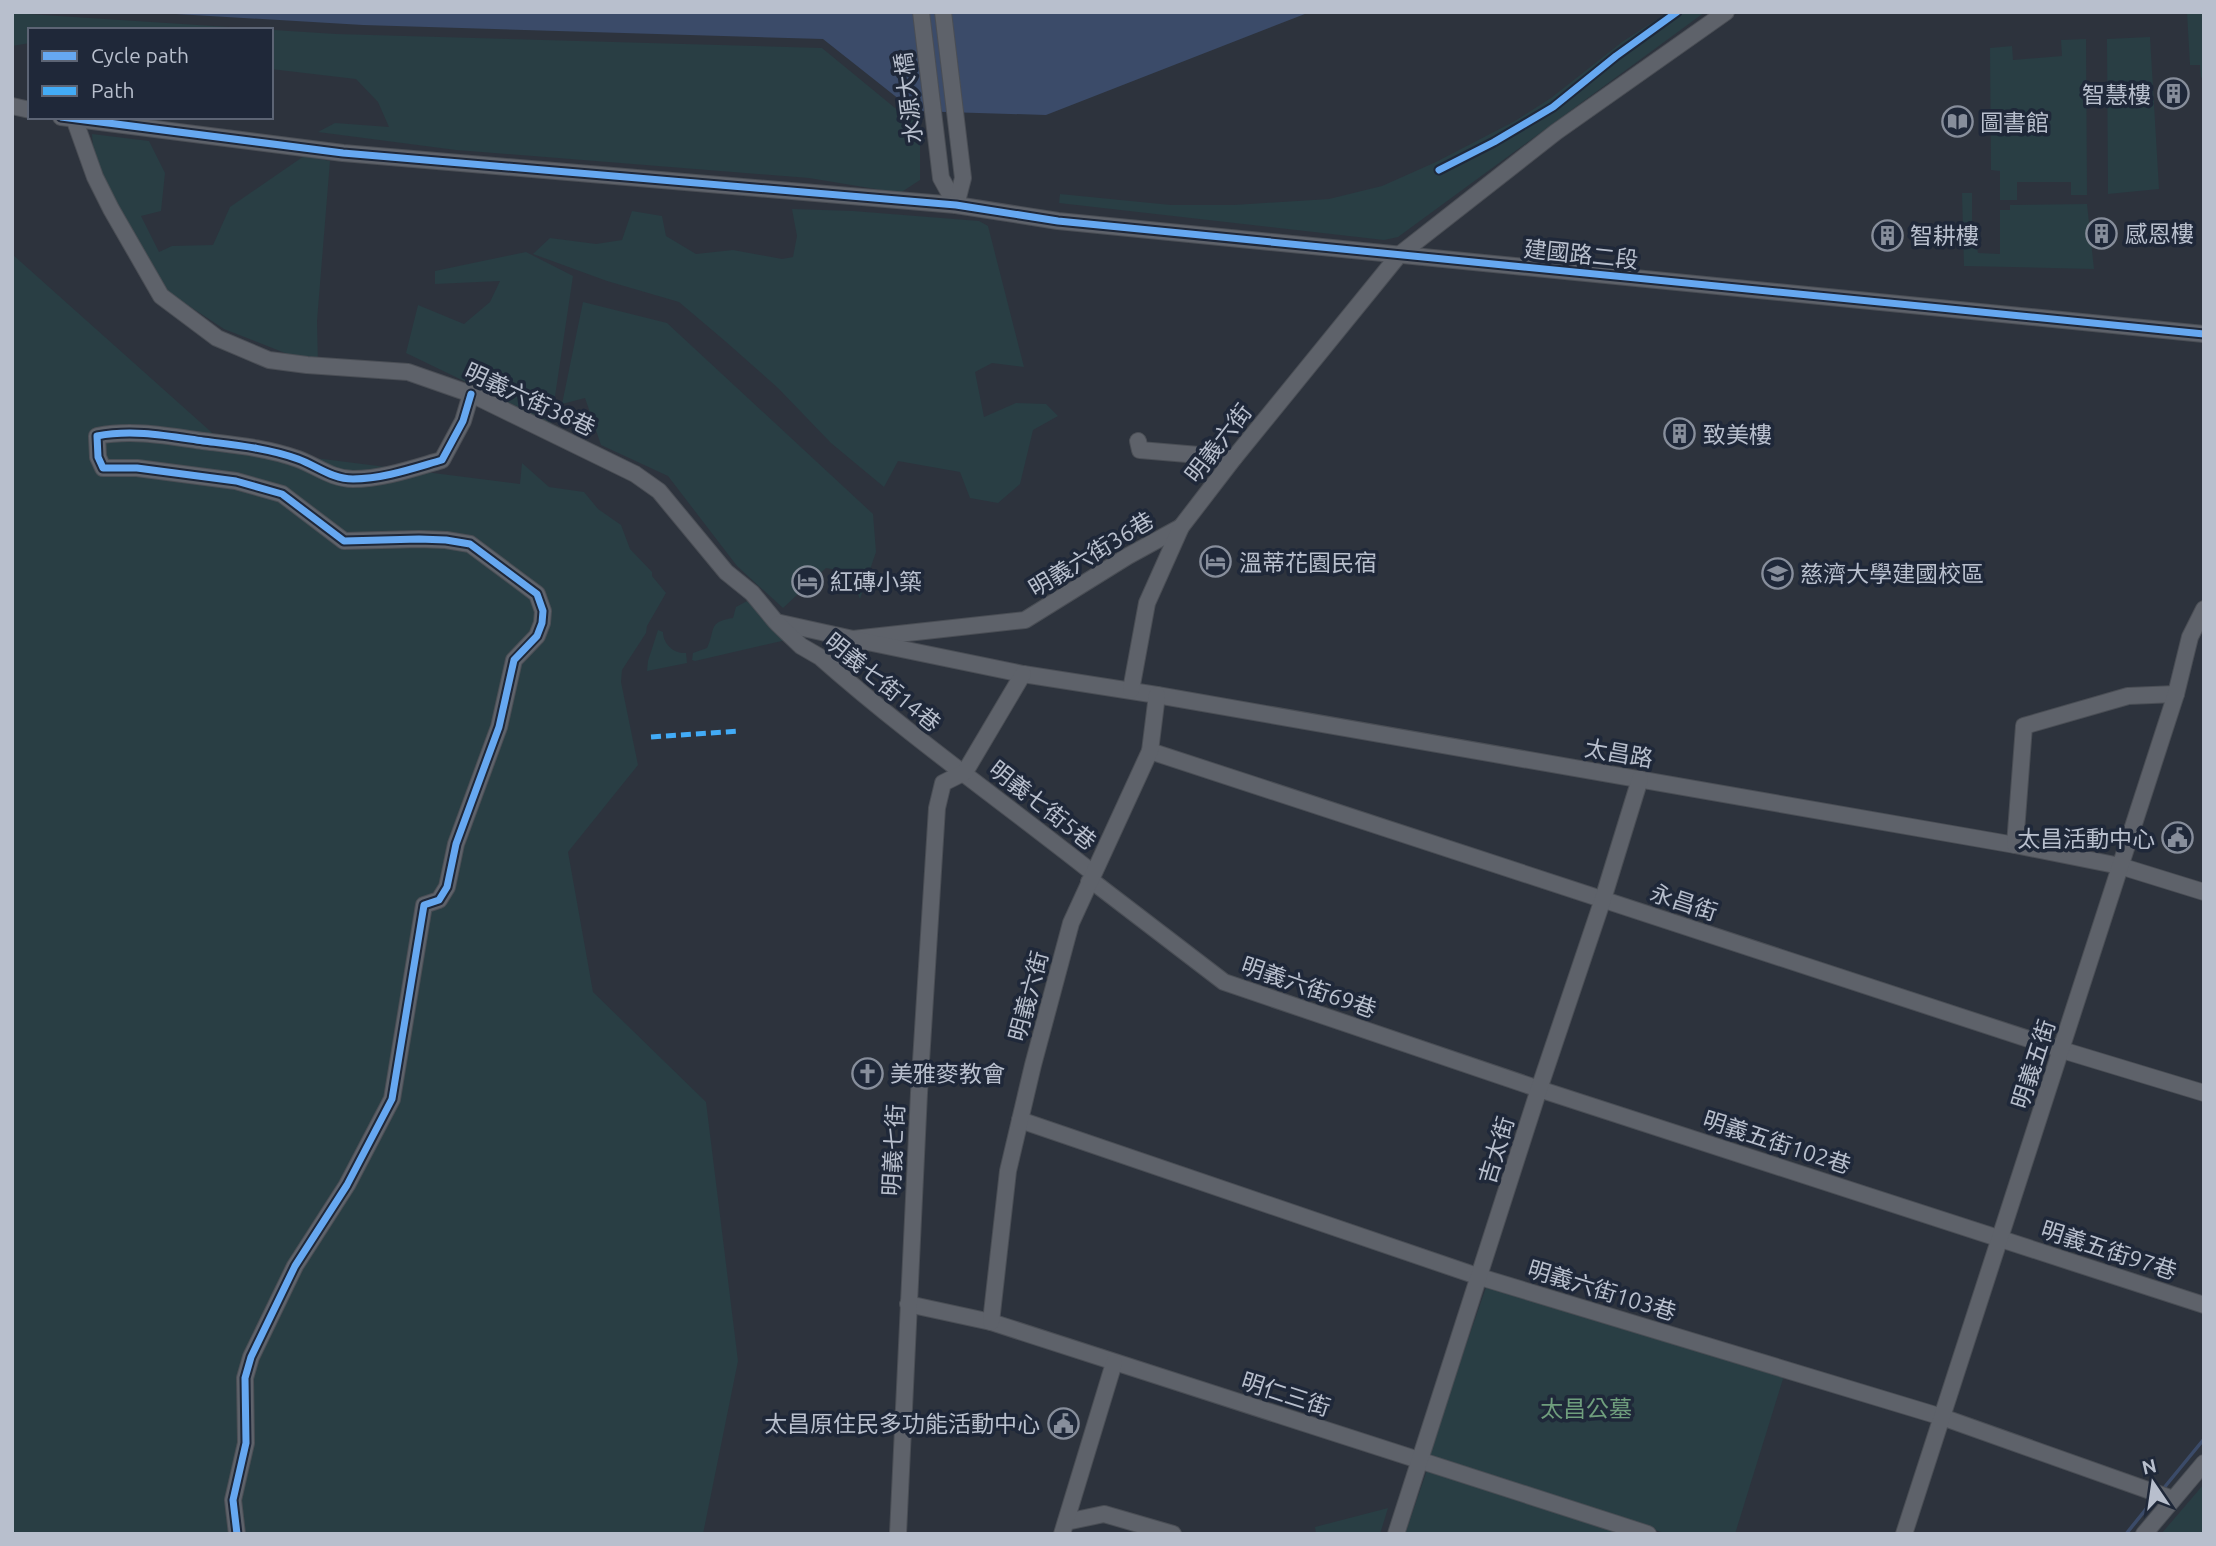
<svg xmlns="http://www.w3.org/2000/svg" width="2216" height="1546" font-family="Ubuntu,'Noto Sans TC',sans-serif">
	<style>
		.green { fill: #293e44 }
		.water { fill: #3b4b69 }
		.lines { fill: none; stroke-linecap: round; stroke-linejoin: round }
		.stream { stroke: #3b4b69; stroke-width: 3.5 }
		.minor-casing { stroke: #4a4e55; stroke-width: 18 }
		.minor { stroke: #5e626a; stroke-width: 16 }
		.quiet { stroke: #42abf6; stroke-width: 5; stroke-dasharray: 10 5; stroke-linecap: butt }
		.cycleway-casing { stroke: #1f2839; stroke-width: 11 }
		.cycleway { stroke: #66a8f1; stroke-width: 7 }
		.labels { text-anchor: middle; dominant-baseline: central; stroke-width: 7; stroke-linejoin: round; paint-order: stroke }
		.poi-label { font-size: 23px; fill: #b8bfcd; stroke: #1f2839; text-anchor: start }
		.street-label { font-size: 23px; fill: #b8bfcd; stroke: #1f2839 }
		.park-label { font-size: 23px; fill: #6f9e7d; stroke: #1f2839 }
	</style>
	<rect width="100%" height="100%" fill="#2d333d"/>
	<g class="green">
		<path d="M 1668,12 L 1705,12 L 1398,237 L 1384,240 L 1059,203 L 1060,194 L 1171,205 L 1234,205 L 1329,199 L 1382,186 L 1436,162 L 1515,121 L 1551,98 L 1622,42 Z"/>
		<path d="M 2187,12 L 2204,12 L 2204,76 L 2201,78 L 2200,65 L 2190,65 Z"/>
		<path d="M 12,13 L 336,34 L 822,48 L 906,117 L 920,122 L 920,180 L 900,193 L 809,178 L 456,150 L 318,132 L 335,123 L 389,127 L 378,102 L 356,79 L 271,69 L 271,30 L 30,30 L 30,43 L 12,46 Z"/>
		<path d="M 2150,37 L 2159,189 L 2108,194 L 2107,39 Z"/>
		<path d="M 2086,39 L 2087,195 L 2071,195 L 2071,182 L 2017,182 L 2017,200 L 2000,200 L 2000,171 L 1991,170 L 1990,48 L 2012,46 L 2013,60 L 2062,56 L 2061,40 Z"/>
		<path d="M 92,134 L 149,141 L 165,173 L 161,211 L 141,216 L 159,252 L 172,246 L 213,245 L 230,207 L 304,156 L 330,161 L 317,321 L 318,366 L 224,329 L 168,292 L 95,177 Z"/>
		<path d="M 1962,193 L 1972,193 L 1972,246 L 1977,246 L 1978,253 L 2000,254 L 2000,210 L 2010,210 L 2010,205 L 2087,204 L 2094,269 L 1964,266 Z"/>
		<path d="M 792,209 L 853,211 L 979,221 L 988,226 L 1024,367 L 992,363 L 975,372 L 984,417 L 1016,403 L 1046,404 L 1058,416 L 1033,430 L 1020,484 L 998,503 L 970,498 L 960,472 L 898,461 L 884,487 L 831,443 L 778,388 L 725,341 L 679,302 L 607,281 L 533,254 L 550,238 L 596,244 L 622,240 L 632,211 L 662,216 L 666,236 L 696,254 L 733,250 L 782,259 L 793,257 L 797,236 Z"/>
		<path d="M 526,252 L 573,276 L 551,423 L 406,353 L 418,305 L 464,324 L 490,302 L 500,281 L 435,284 L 435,271 Z"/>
		<path d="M 12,254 L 228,447 L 520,484 L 522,463 L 549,487 L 584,492 L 598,509 L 621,525 L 630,549 L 652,572 L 652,576 L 666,593 L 647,626 L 646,633 L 622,670 L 621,682 L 638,765 L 568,852 L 593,992 L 706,1102 L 738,1361 L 703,1534 L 12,1534 Z"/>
		<path d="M 583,302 L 667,323 L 873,514 L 876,552 L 860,599 L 849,572 L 826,568 L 783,608 L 737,566 L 668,476 L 601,445 L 585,398 L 562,404 Z"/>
		<path d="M 747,601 L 786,640 L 695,661 L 692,660 L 693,653 L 707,648 C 716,630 707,622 733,618 L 736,607 Z"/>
		<path d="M 658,630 L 663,632 C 663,644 674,654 686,653 L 687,663 L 647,671 L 648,661 Z"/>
		<path d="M 1490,1276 L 1786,1369 L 1735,1534 L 1668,1534 L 1426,1460 Z"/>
		<path d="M 1427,1470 L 1632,1534 L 1405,1534 Z"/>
		<path d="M 2204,1484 L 2204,1534 L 2163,1534 L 2162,1533 Z"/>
		<path d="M 1388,1508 L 1380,1534 L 1316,1534 L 1315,1527 Z"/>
	</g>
	<path class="water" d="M 142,12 L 1310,12 L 1046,115 L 914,111 L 823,39 L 363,25 Z"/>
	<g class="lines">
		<g class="stream">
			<path d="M 2163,1489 L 2204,1439"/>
			<path d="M 2126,1534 L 2155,1498"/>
		</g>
		<defs>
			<g id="minor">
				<path d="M 921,12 L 941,178 L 956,205"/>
				<path d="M 943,12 L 963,178 L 956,205"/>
				<path d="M 12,106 L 30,110"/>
				<path d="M 61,117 L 343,153 L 956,205 L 1058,221 L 2204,334"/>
				<path d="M 75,121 L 95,177 L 111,209 L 161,296 L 217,338 L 269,360 L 307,365 L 408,372 L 471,394 L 635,474 L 659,491 L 726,572 L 752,593 L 776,622 L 853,639 L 1025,620 L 1128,556 L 1181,527"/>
				<path d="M 1138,441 L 1140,450 L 1234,458"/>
				<path d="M 778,624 L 801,646 L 820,657 C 907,734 1002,801 1093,873"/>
				<path d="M 853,639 L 1023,674 L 1157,695 L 2015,845 L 2120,866 L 2204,892"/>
				<path d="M 1131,690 L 1147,603 L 1181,527 L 1234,458 L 1399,255 L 1556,132 L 1726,12"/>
				<path d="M 1150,751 L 2062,1050 L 2204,1093"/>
				<path d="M 2015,845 L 2024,726 L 2128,696 L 2176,694"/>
				<path d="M 1089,882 L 1096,884 L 1224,982 L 1539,1089 L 2204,1305"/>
				<path d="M 1020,1120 L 1480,1277 L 1942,1417 L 2173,1499"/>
				<path d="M 908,1304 L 991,1322 L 1648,1534"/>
				<path d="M 991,1322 L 1008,1171 L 1033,1065 L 1071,923 L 1150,751 L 1157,695"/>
				<path d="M 1066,1522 L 1104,1514 L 1173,1534"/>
				<path d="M 237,1534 L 233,1500 L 246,1443 L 245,1378 L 251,1357 L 295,1266 L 347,1185 L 392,1099 L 424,905 L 439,900 L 447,887 L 456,844 L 499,727 L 514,660 L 537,636 L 542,623 L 543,611 L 537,594 L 470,544 L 446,540 L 419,539 L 344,541 L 282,494 L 236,481 L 137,468 L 103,468 L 98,457 L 97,436 C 133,429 168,436 203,441 C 235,445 268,448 298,459 C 317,466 332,479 353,479 C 383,479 414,468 442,460 L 463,421 L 471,394"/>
				<path d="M 898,1534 L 919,1093 L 937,808 L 943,783 L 965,772 L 1023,674"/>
				<path d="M 1062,1534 L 1114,1363"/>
				<path d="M 1396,1534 L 1539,1089 L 1603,899 L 1640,779"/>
				<path d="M 1904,1534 L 2176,694 L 2190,637 L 2204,609"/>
				<path d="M 2144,1534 L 2204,1463"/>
			</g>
		</defs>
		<use href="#minor" class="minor-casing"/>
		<use href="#minor" class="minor"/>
		<path class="quiet" d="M 651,737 L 739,731"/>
		<defs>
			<g id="cycleway">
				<path d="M 61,117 L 343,153 L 956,205 L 1058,221 L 2204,334"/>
				<path d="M 1439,170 L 1494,142 L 1553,107 L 1616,56 L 1677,12"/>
				<path d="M 237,1534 L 233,1500 L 246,1443 L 245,1378 L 251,1357 L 295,1266 L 347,1185 L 392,1099 L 424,905 L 439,900 L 447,887 L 456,844 L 499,727 L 514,660 L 537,636 L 542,623 L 543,611 L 537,594 L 470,544 L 446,540 L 419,539 L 344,541 L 282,494 L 236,481 L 137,468 L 103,468 L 98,457 L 97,436 C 133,429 168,436 203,441 C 235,445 268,448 298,459 C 317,466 332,479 353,479 C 383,479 414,468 442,460 L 463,421 L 471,394"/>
			</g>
		</defs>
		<use href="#cycleway" class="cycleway-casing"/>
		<use href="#cycleway" class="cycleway"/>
	</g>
	<defs>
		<symbol id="building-ring" viewBox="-11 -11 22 22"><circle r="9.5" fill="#1f2839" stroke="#878e9b" stroke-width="1.5"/><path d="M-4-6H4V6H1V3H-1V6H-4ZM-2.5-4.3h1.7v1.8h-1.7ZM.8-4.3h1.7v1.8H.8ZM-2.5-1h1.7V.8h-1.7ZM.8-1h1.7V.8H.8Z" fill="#878e9b"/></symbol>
		<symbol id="library-ring" viewBox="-11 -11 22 22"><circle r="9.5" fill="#1f2839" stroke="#878e9b" stroke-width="1.5"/><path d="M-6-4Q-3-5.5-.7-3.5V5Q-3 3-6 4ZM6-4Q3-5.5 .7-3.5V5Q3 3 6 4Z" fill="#878e9b"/></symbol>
		<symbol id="hotel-ring" viewBox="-11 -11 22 22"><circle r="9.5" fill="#1f2839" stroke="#878e9b" stroke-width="1.5"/><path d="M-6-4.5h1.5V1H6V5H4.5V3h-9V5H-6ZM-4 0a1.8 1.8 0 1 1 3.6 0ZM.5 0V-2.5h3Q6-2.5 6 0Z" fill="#878e9b"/></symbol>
		<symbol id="university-ring" viewBox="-11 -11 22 22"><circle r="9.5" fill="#1f2839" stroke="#878e9b" stroke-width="1.5"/><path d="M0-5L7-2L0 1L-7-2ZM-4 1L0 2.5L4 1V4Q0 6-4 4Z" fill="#878e9b"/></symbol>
		<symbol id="civic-ring" viewBox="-11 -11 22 22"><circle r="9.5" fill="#1f2839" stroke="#878e9b" stroke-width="1.5"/><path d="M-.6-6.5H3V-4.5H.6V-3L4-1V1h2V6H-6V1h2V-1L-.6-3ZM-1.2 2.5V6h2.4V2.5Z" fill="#878e9b"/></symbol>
		<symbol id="church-ring" viewBox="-11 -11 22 22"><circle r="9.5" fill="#1f2839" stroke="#878e9b" stroke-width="1.5"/><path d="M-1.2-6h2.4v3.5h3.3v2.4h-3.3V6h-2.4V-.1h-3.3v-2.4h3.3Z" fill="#878e9b"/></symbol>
	</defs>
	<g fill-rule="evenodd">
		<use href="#building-ring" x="2156" y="76" width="35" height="35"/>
		<use href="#library-ring" x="1940" y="104" width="35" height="35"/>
		<use href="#building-ring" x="2084" y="216" width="35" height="35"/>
		<use href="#building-ring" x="1870" y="218" width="35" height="35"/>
		<use href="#building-ring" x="1662" y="416" width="35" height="35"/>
		<use href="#hotel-ring" x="1198" y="544" width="35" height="35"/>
		<use href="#university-ring" x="1760" y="556" width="35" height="35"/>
		<use href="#hotel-ring" x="790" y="564" width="35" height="35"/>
		<use href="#civic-ring" x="2160" y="820" width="35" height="35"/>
		<use href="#church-ring" x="850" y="1056" width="35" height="35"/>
		<use href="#civic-ring" x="1046" y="1406" width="35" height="35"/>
	</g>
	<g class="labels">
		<g class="poi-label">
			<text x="2151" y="94" text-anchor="end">智慧樓</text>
			<text x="1980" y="122">圖書館</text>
			<text x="2125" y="233">感恩樓</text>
			<text x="1910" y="235">智耕樓</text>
			<text x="1703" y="434">致美樓</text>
			<text x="1239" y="562">溫蒂花園民宿</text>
			<text x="1800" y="573">慈濟大學建國校區</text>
			<text x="830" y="581">紅磚小築</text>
			<text x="2155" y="838" text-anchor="end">太昌活動中心</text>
			<text x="890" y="1073">美雅麥教會</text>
			<text x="1040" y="1423" text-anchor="end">太昌原住民多功能活動中心</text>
		</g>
		<g class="street-label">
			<text transform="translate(908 98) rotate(-97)">水源大橋</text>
			<text transform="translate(1581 254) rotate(6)">建國路二段</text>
			<text transform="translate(530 399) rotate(25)">明義六街38巷</text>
			<text transform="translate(1218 443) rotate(-52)">明義六街</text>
			<text transform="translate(1091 554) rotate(-31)">明義六街36巷</text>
			<text transform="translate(883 682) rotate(39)">明義七街14巷</text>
			<text transform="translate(1619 753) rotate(10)">太昌路</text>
			<text transform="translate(1043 805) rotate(38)">明義七街5巷</text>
			<text transform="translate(1684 902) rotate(18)">永昌街</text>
			<text transform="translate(1309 987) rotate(19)">明義六街69巷</text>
			<text transform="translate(1028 996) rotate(-75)">明義六街</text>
			<text transform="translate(2033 1064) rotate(-72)">明義五街</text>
			<text transform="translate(1777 1142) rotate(18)">明義五街102巷</text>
			<text transform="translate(893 1150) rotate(-87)">明義七街</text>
			<text transform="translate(1496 1150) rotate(-73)">吉太街</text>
			<text transform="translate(2109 1250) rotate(18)">明義五街97巷</text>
			<text transform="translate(1602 1290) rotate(17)">明義六街103巷</text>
			<text transform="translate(1286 1394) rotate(18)">明仁三街</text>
		</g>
		<g class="park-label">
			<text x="1586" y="1408">太昌公墓</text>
		</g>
	</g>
	<rect width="2216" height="1546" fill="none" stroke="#b8bfcd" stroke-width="28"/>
	<rect x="28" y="28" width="245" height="91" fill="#1f2839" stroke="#5c6474" stroke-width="2"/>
	<rect x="42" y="51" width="35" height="10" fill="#66a8f1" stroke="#5c6474" stroke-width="2"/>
	<text x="91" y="63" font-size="21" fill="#b8bfcd">Cycle path</text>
	<rect x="42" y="86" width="35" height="10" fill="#42abf6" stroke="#5c6474" stroke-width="2"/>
	<text x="91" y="98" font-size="21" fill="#b8bfcd">Path</text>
	<g transform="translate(2153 1483) rotate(347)" stroke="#1f2839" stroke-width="5" paint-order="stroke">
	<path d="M0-5L12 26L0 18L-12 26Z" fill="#b8bfcd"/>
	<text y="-10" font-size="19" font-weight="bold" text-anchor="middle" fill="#b8bfcd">N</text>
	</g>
</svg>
